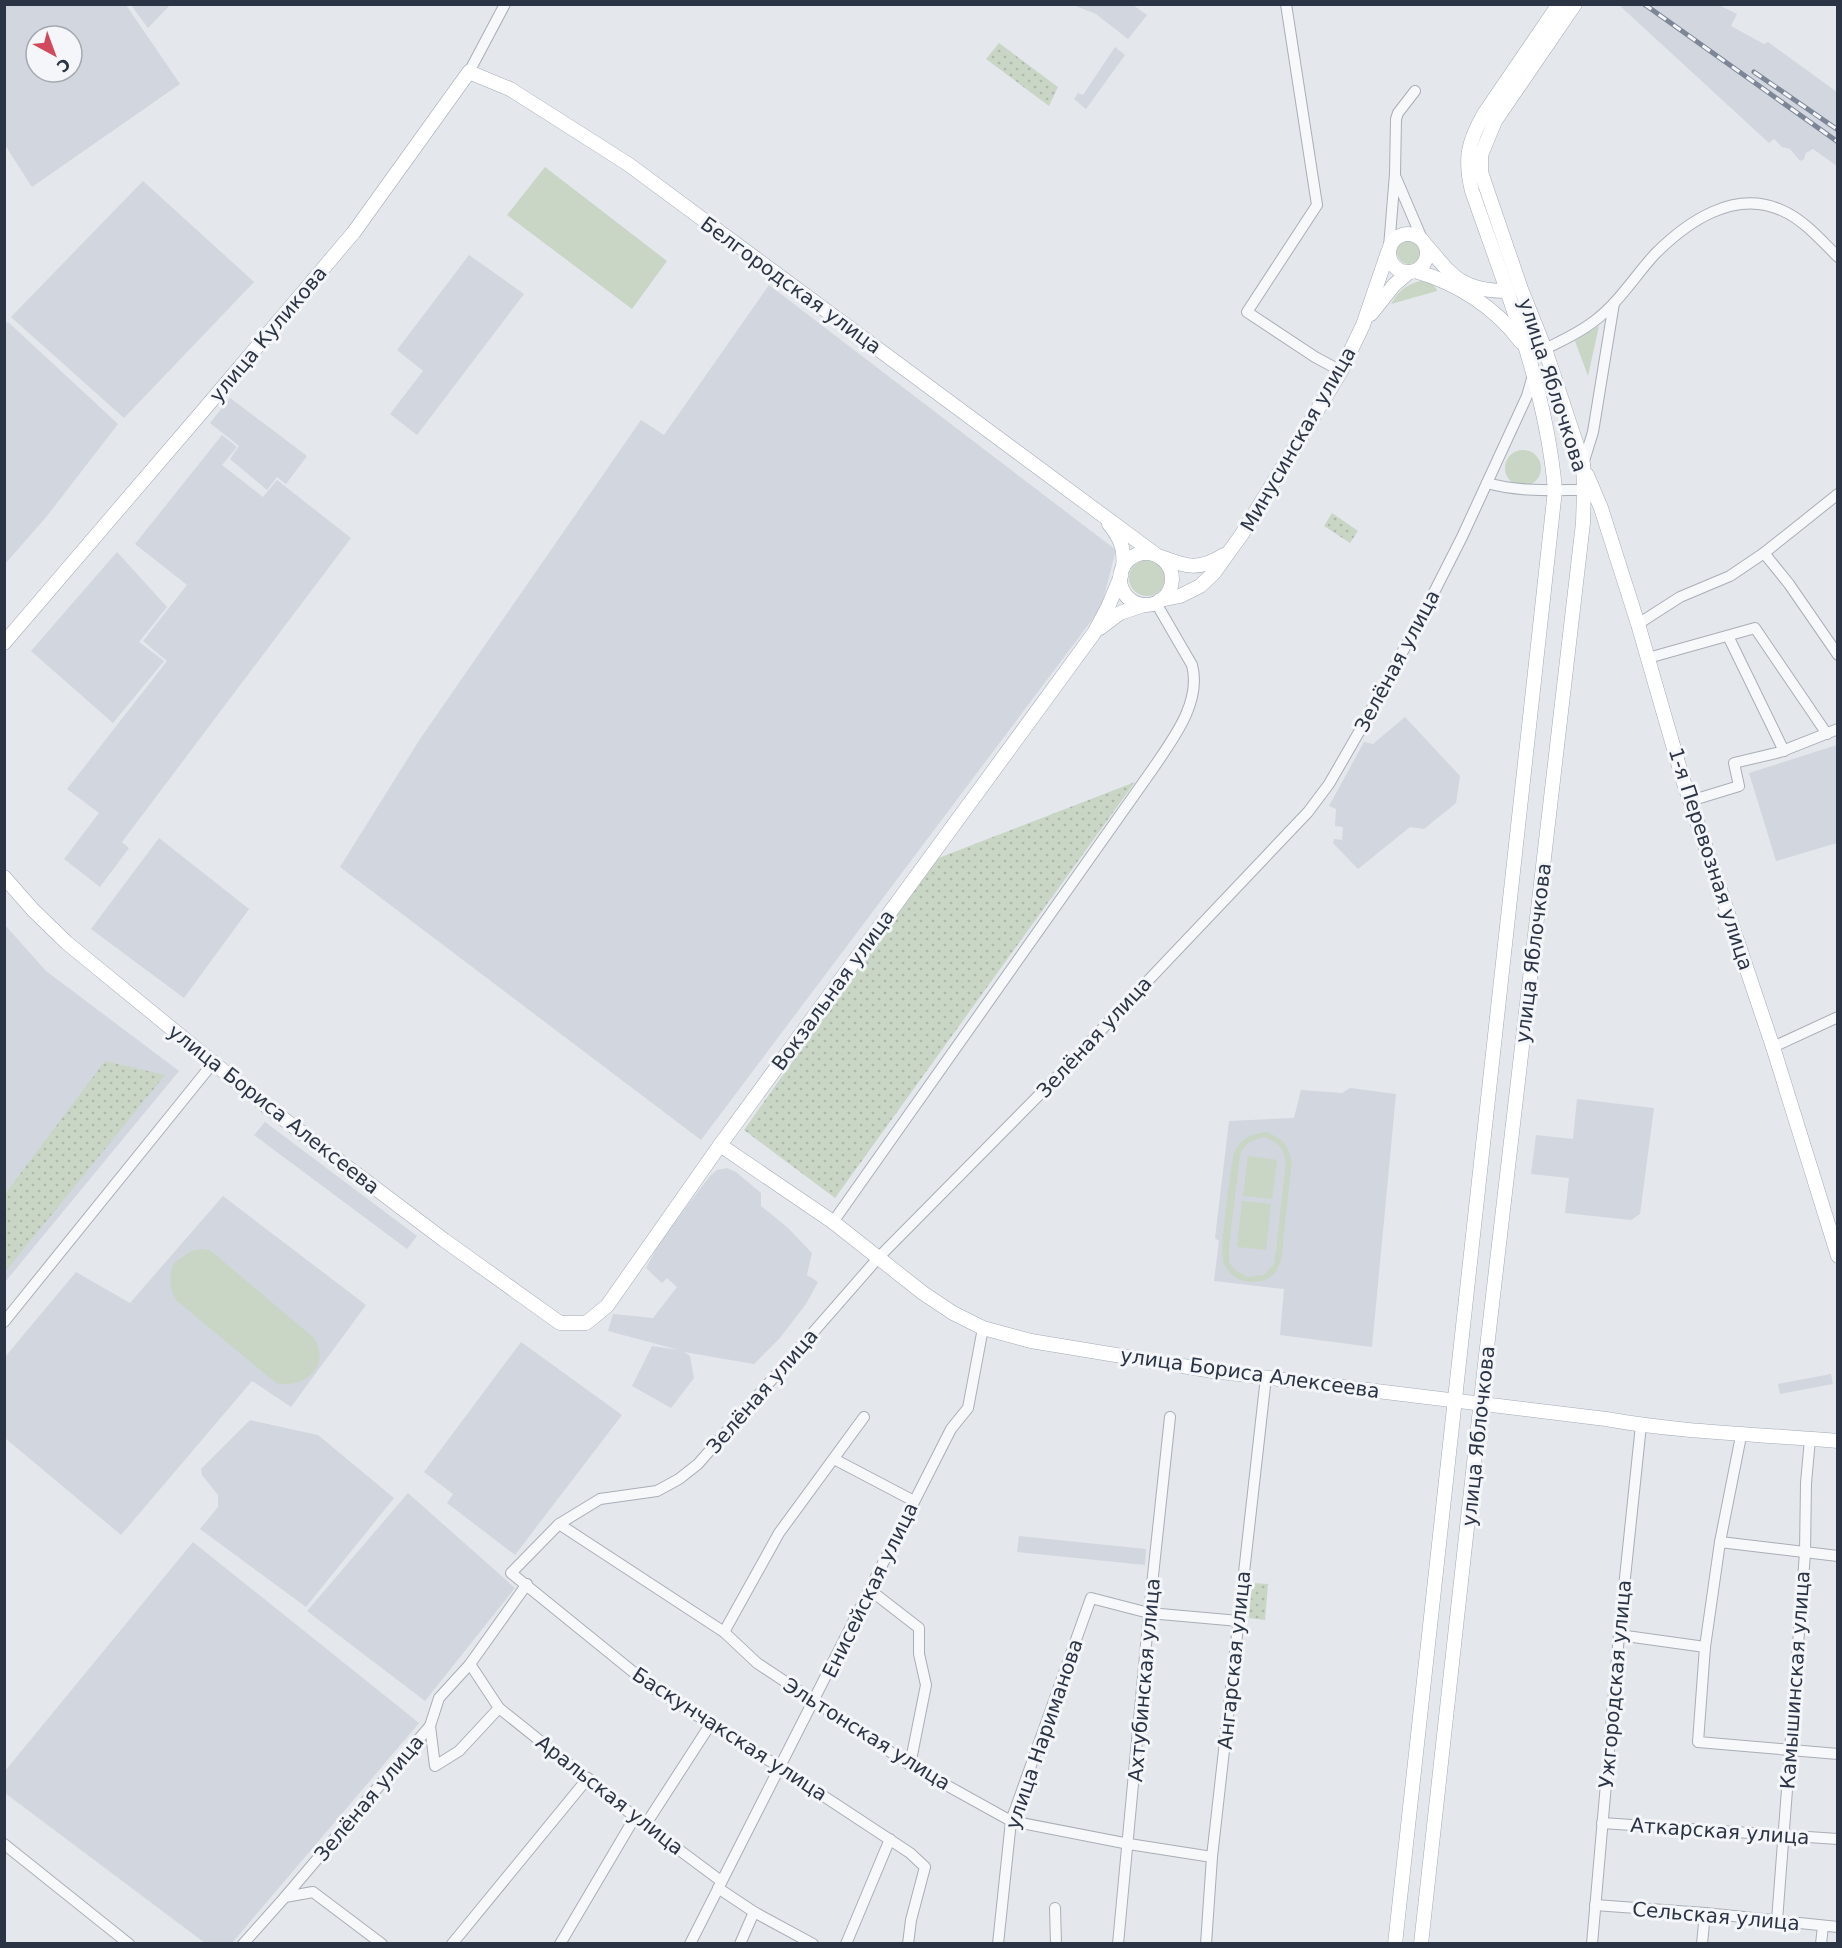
<svg xmlns="http://www.w3.org/2000/svg" width="1842" height="1948" font-family="'DejaVu Sans',sans-serif">
	<style>
		.built { fill: #d2d6de; fill-rule: evenodd }
		.green { fill: #c9d6c5; fill-rule: evenodd }
		.park { fill: url(#park-dots) }
		.lines { fill: none; stroke-linecap: round; stroke-linejoin: round }
		.minor-casing { stroke: #a9aeb7; stroke-width: 12 }
		.major-casing { stroke: #a3abb8; stroke-width: 15 }
		.minor { stroke: #f7f8fa; stroke-width: 10 }
		.major { stroke: #fff; stroke-width: 14 }
		.rail-casing { stroke: #7d8696; stroke-width: 5 }
		.rail { stroke: #f4f6f9; stroke-width: 3; stroke-dasharray: 9; stroke-linecap: butt }
		.labels { text-anchor: middle; dominant-baseline: central; stroke-width: 6; stroke-linejoin: round; paint-order: stroke }
		.street-label { font-size: 20px; fill: #2b3445; stroke: #f4f6f9 }
	</style>
	<defs>
		<pattern id="park-dots" width="8" height="8" patternUnits="userSpaceOnUse" patternTransform="scale(1.5)"><rect width="8" height="8" fill="#c9d6c5"/><path d="M2 2h.1M6 6h.1" fill="none" stroke="#adb8ab" stroke-width="1.8" stroke-linecap="round"/></pattern>
	</defs>
	<rect width="100%" height="100%" fill="#e4e7ec"/>
	<g class="built">
		<path d="M 4,5 L 126,5 L 180,84 L 32,187 L 5,145 ZM 36,36 L 72,36 L 72,72 L 36,72 Z"/>
		<path d="M 131,5 L 170,5 L 148,28 Z"/>
		<path d="M 1073,5 L 1133,5 L 1147,15 L 1128,39 L 1096,14 Z"/>
		<path d="M 1619,5 L 1719,5 L 1737,14 L 1731,26 L 1764,44 L 1768,42 L 1837,92 L 1837,166 L 1813,149 L 1806,153 L 1804,159 L 1800,161 L 1790,149 L 1782,147 L 1774,139 L 1769,143 Z"/>
		<path d="M 1115,47 L 1125,55 L 1086,109 L 1074,99 L 1078,93 L 1083,95 Z"/>
		<path d="M 143,181 L 254,282 L 124,418 L 11,317 Z"/>
		<path d="M 469,255 L 524,294 L 417,435 L 390,414 L 423,371 L 397,350 Z"/>
		<path d="M 769,285 L 1116,550 L 1101,608 L 701,1140 L 340,867 L 420,739 L 641,420 L 664,435 Z"/>
		<path d="M 8,322 L 118,424 L 47,516 L 5,564 L 4,325 Z"/>
		<path d="M 230,398 L 307,456 L 286,484 L 277,477 L 267,490 L 230,459 L 239,446 L 210,423 Z"/>
		<path d="M 222,435 L 237,447 L 222,465 L 263,497 L 277,480 L 351,538 L 122,842 L 129,848 L 100,887 L 64,859 L 99,813 L 67,789 L 167,661 L 143,641 L 187,585 L 135,544 Z"/>
		<path d="M 117,552 L 167,607 L 139,642 L 164,661 L 113,723 L 31,651 Z"/>
		<path d="M 1405,717 L 1460,776 L 1456,803 L 1424,829 L 1410,827 L 1358,869 L 1333,843 L 1334,839 L 1342,840 L 1343,827 L 1335,826 L 1336,809 L 1329,806 L 1364,742 L 1373,744 Z"/>
		<path d="M 1837,745 L 1837,843 L 1776,861 L 1749,773 Z"/>
		<path d="M 159,838 L 249,909 L 184,998 L 91,929 Z"/>
		<path d="M 5,925 L 46,971 L 179,1071 L 5,1282 Z"/>
		<path d="M 1350,1088 L 1396,1094 L 1372,1347 L 1280,1335 L 1284,1289 L 1214,1281 L 1219,1241 L 1215,1238 L 1229,1121 L 1294,1118 L 1301,1090 L 1342,1093 Z"/>
		<path d="M 1577,1099 L 1654,1108 L 1640,1214 L 1631,1220 L 1565,1213 L 1569,1178 L 1531,1174 L 1536,1135 L 1573,1139 Z"/>
		<path d="M 265,1122 L 417,1236 L 407,1249 L 254,1135 Z"/>
		<path d="M 727,1168 L 736,1172 L 761,1193 L 761,1206 L 787,1227 L 812,1253 L 807,1275 L 818,1282 L 806,1304 L 779,1339 L 754,1364 L 684,1352 L 690,1356 L 694,1378 L 671,1408 L 632,1386 L 652,1346 L 679,1350 L 608,1331 L 613,1314 L 653,1318 L 677,1287 L 667,1278 L 662,1283 L 646,1268 L 661,1240 L 710,1176 L 717,1170 Z"/>
		<path d="M 223,1196 L 366,1305 L 291,1407 L 252,1381 L 121,1535 L 5,1438 L 5,1357 L 76,1272 L 130,1303 Z"/>
		<path d="M 521,1342 L 622,1415 L 515,1555 L 447,1503 L 453,1494 L 424,1472 Z"/>
		<path d="M 1831,1374 L 1833,1384 L 1780,1394 L 1778,1384 Z"/>
		<path d="M 250,1420 L 318,1435 L 394,1498 L 306,1607 L 200,1529 L 218,1507 L 218,1495 L 202,1475 L 201,1469 Z"/>
		<path d="M 408,1493 L 515,1588 L 425,1701 L 307,1611 Z"/>
		<path d="M 1019,1536 L 1146,1549 L 1145,1565 L 1017,1552 Z"/>
		<path d="M 193,1542 L 419,1723 L 232,1943 L 205,1943 L 5,1793 L 5,1771 Z"/>
	</g>
	<g class="green">
		<path d="M 545,167 L 667,261 L 632,309 L 507,215 Z"/>
		<circle cx="1409" cy="252" r="12"/>
		<path d="M 1421,281 C 1428,282 1435,284 1437,291 L 1391,304 C 1398,291 1407,284 1421,281 Z"/>
		<path d="M 1599,326 L 1588,376 L 1575,341 Z"/>
		<circle cx="1523" cy="468" r="18"/>
		<circle cx="1147" cy="578" r="18"/>
		<path d="M 1266,1132 C 1283,1139 1287,1143 1292,1162 C 1289,1184 1287,1207 1284,1230 C 1283,1241 1283,1255 1279,1266 C 1270,1289 1233,1286 1224,1264 C 1218,1251 1231,1174 1233,1155 C 1241,1138 1248,1135 1266,1132 ZM 1264,1137 C 1278,1143 1283,1146 1286,1161 L 1276,1251 L 1274,1264 L 1264,1275 L 1248,1277 L 1236,1271 L 1229,1262 L 1229,1246 L 1240,1156 C 1244,1143 1252,1140 1264,1137 Z"/>
		<path d="M 1248,1156 L 1277,1160 L 1272,1199 L 1243,1196 Z"/>
		<path d="M 1242,1201 L 1271,1204 L 1266,1250 L 1237,1247 Z"/>
		<path d="M 203,1249 L 211,1251 L 314,1338 C 332,1365 305,1389 276,1383 L 177,1301 C 169,1290 169,1278 173,1264 L 191,1251 Z"/>
	</g>
	<g class="park">
		<path d="M 999,43 L 1058,87 L 1049,106 L 986,59 Z"/>
		<path d="M 1332,513 L 1358,531 L 1350,543 L 1324,526 Z"/>
		<path d="M 1135,782 L 835,1198 L 744,1130 L 936,859 Z"/>
		<path d="M 105,1061 L 165,1075 L 5,1272 L 5,1194 Z"/>
		<path d="M 1252,1583 L 1268,1584 L 1265,1620 L 1249,1618 Z"/>
	</g>
	<g class="lines">
		<defs>
			<g id="minor">
				<path d="M 1286,4 L 1317,205 L 1247,312 L 1315,357 L 1341,371"/>
				<path d="M 469,72 L 505,4"/>
				<path d="M 1396,178 L 1423,241"/>
				<path d="M 1389,247 L 1395,174 L 1396,119 L 1398,113 L 1415,91"/>
				<path d="M 1545,349 C 1561,341 1579,333 1593,322 C 1618,304 1634,277 1655,254 C 1687,222 1734,189 1781,210 C 1803,219 1821,240 1838,257"/>
				<path d="M 1583,464 L 1593,432 L 1614,303"/>
				<path d="M 1487,483 C 1519,492 1551,490 1584,490"/>
				<path d="M 1764,553 L 1789,584 L 1838,655"/>
				<path d="M 1638,624 L 1680,597 L 1730,576 L 1764,553 L 1838,494"/>
				<path d="M 1728,636 L 1784,751"/>
				<path d="M 1648,658 L 1755,628 L 1827,734"/>
				<path d="M 1690,801 L 1739,786 L 1734,763 L 1780,752 L 1838,729"/>
				<path d="M 1773,1047 L 1838,1017"/>
				<path d="M 833,1222 L 1152,770 C 1172,740 1202,703 1192,665 L 1156,603"/>
				<path d="M 4,1322 L 213,1063"/>
				<path d="M 834,1459 L 914,1501"/>
				<path d="M 559,1524 L 724,1632 L 757,1663 L 910,1765 L 1011,1821 L 1129,1844 L 1212,1857"/>
				<path d="M 1720,1542 L 1741,1436"/>
				<path d="M 1838,1556 L 1720,1542 L 1705,1647 L 1698,1742 L 1838,1754"/>
				<path d="M 870,1590 L 919,1628 L 919,1654 L 926,1685 L 910,1765"/>
				<path d="M 724,1632 L 779,1533 L 864,1417"/>
				<path d="M 1619,1635 L 1705,1647"/>
				<path d="M 499,1708 L 635,1817 L 721,1881"/>
				<path d="M 430,1726 L 439,1698 L 470,1664"/>
				<path d="M 1602,1823 L 1838,1839"/>
				<path d="M 646,1824 L 710,1725"/>
				<path d="M 4,1844 L 129,1944"/>
				<path d="M 718,1888 L 754,1912 L 813,1944"/>
				<path d="M 285,1897 L 313,1892 L 382,1944"/>
				<path d="M 1595,1905 L 1705,1913 L 1838,1927"/>
				<path d="M 1055,1908 L 1056,1944"/>
				<path d="M 1777,1921 L 1805,1553 L 1806,1483 L 1810,1439"/>
				<path d="M 243,1944 L 285,1897 L 430,1726 L 435,1766 L 459,1751 L 499,1708 L 470,1664 L 527,1584"/>
				<path d="M 452,1944 L 588,1778"/>
				<path d="M 560,1944 L 635,1817"/>
				<path d="M 690,1944 L 951,1429 L 968,1408 L 983,1328"/>
				<path d="M 740,1944 L 754,1912"/>
				<path d="M 846,1944 L 890,1839"/>
				<path d="M 908,1944 L 911,1920 L 925,1867 L 910,1853 L 781,1768 L 653,1688 L 511,1573 L 559,1524 L 600,1499 L 657,1491 L 679,1479 L 698,1464 L 879,1257 L 1050,1084 L 1308,812 L 1329,784 L 1359,732 L 1422,616 L 1462,537 L 1527,396 L 1533,375"/>
				<path d="M 998,1944 L 1011,1821 L 1091,1598 L 1149,1613 L 1239,1621"/>
				<path d="M 1118,1944 L 1149,1613 L 1170,1417"/>
				<path d="M 1206,1944 L 1212,1857 L 1266,1377"/>
				<path d="M 1592,1944 L 1619,1635 L 1641,1425"/>
				<path d="M 1702,1944 L 1705,1913"/>
				<path d="M 1821,1944 L 1823,1926"/>
			</g>
			<g id="major">
				<circle cx="1408" cy="253" r="19"/>
				<path d="M 1426,245 C 1453,277 1462,291 1507,291"/>
				<path d="M 1415,271 C 1457,283 1495,307 1521,342"/>
				<path d="M 1371,314 L 1394,285 L 1409,272"/>
				<path d="M 1587,475 L 1601,508 L 1638,624 L 1683,780 L 1773,1047 L 1838,1256"/>
				<path d="M 1109,524 C 1121,539 1125,549 1123,568"/>
				<circle cx="1146" cy="579" r="26"/>
				<path d="M 1161,557 C 1188,567 1198,571 1224,555"/>
				<path d="M 1160,600 L 1180,596 L 1200,586 L 1214,573 L 1242,534 L 1341,371 L 1363,325 L 1388,252"/>
				<path d="M 1100,628 L 1120,613 L 1144,605"/>
				<path d="M 4,643 L 207,406 L 354,232 L 469,72 L 510,89 L 628,164 L 1155,554"/>
				<path d="M 4,877 L 33,910 L 67,943 L 265,1105 L 444,1240 L 560,1323 L 586,1323 L 607,1306 L 720,1145 L 1094,633 L 1108,607 L 1121,576"/>
				<path d="M 720,1145 L 833,1222 L 923,1293 L 953,1313 L 983,1328 L 1031,1341 L 1213,1371 L 1606,1419 C 1684,1433 1759,1434 1838,1441"/>
				<path d="M 1395,1944 L 1555,490 C 1546,386 1506,289 1472,191 C 1464,159 1468,142 1484,114 L 1559,4"/>
				<path d="M 1421,1944 L 1484,1373 L 1583,523 L 1584,490 L 1583,464 L 1545,349 L 1521,289 L 1486,187 L 1481,172 L 1481,155 L 1495,121 L 1575,4"/>
			</g>
		</defs>
		<use href="#minor" class="minor-casing"/>
		<use href="#major" class="major-casing"/>
		<use href="#minor" class="minor"/>
		<use href="#major" class="major"/>
		<defs>
			<g id="rail">
				<path d="M 1644,4 L 1838,142"/>
				<path d="M 1754,72 L 1838,130"/>
			</g>
		</defs>
		<use href="#rail" class="rail-casing"/>
		<use href="#rail" class="rail"/>
	</g>
	<g class="labels">
		<g class="street-label">
			<text transform="translate(791 285) rotate(36)">Белгородская улица</text>
			<text transform="translate(268 334) rotate(-50)">улица Куликова</text>
			<text transform="translate(1553 385) rotate(72)">улица Яблочкова</text>
			<text transform="translate(1298 439) rotate(-60)">Минусинская улица</text>
			<text transform="translate(1397 661) rotate(-62)">Зелёная улица</text>
			<text transform="translate(1711 859) rotate(72)">1-я Перевозная улица</text>
			<text transform="translate(1533 953) rotate(-83)">улица Яблочкова</text>
			<text transform="translate(833 990) rotate(-54)">Вокзальная улица</text>
			<text transform="translate(1094 1037) rotate(-47)">Зелёная улица</text>
			<text transform="translate(274 1109) rotate(38)">улица Бориса Алексеева</text>
			<text transform="translate(1250 1373) rotate(8)">улица Бориса Алексеева</text>
			<text transform="translate(762 1391) rotate(-49)">Зелёная улица</text>
			<text transform="translate(1478 1436) rotate(-84)">улица Яблочкова</text>
			<text transform="translate(870 1590) rotate(-64)">Енисейская улица</text>
			<text transform="translate(1234 1660) rotate(-84)">Ангарская улица</text>
			<text transform="translate(1144 1680) rotate(-85)">Ахтубинская улица</text>
			<text transform="translate(1795 1680) rotate(-86)">Камышинская улица</text>
			<text transform="translate(1615 1684) rotate(-85)">Ужгородская улица</text>
			<text transform="translate(730 1734) rotate(33)">Баскунчакская улица</text>
			<text transform="translate(867 1734) rotate(32)">Эльтонская улица</text>
			<text transform="translate(1044 1734) rotate(-71)">улица Нариманова</text>
			<text transform="translate(610 1795) rotate(38)">Аральская улица</text>
			<text transform="translate(369 1798) rotate(-50)">Зелёная улица</text>
			<text transform="translate(1720 1831) rotate(4)">Аткарская улица</text>
			<text transform="translate(1716 1916) rotate(5)">Сельская улица</text>
		</g>
	</g>
	<rect width="1842" height="1948" fill="none" stroke="#2b3445" stroke-width="12"/>
	<g transform="translate(54 54) rotate(139)"><circle r="28" fill="#f4f6f9" stroke="#a4a8b1" stroke-width="1.5"/>
	<path d="M0-4.5L10 22L0 15L-10 22Z" fill="#d1495b"/>
	<text y="-9" font-size="16" font-weight="bold" text-anchor="middle" fill="#2b3445">С</text>
	</g>
</svg>
